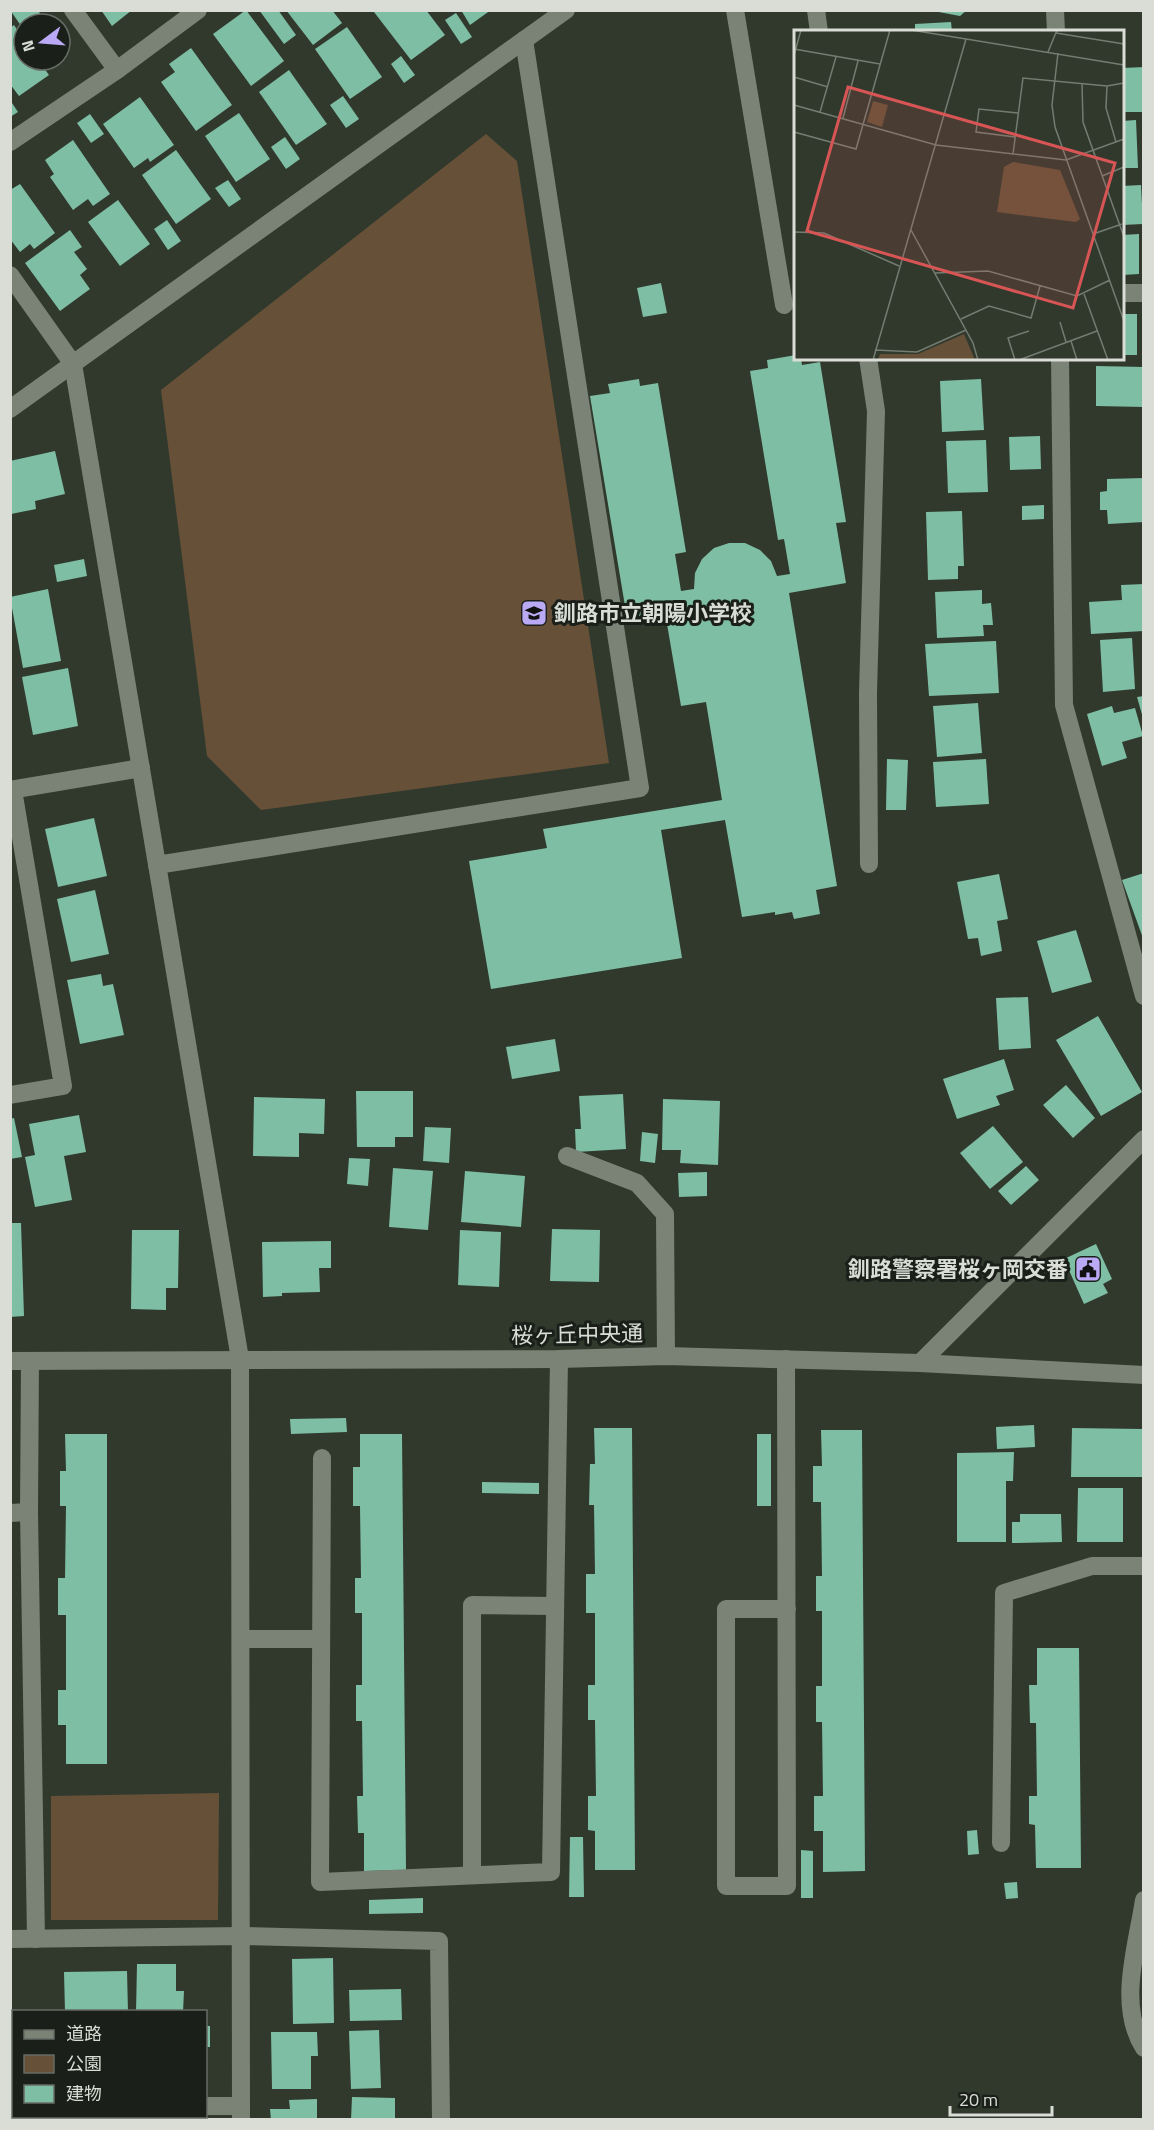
<svg xmlns="http://www.w3.org/2000/svg" width="1154" height="2130" font-family="'Titillium Web','Noto Sans JP',sans-serif">
	<style>
		.green { fill: #665138 }
		.building { fill: #7ebea4 }
		.lines { fill: none; stroke-linecap: round; stroke-linejoin: round }
		.minor { stroke: #7a8376; stroke-width: 18 }
		.labels { text-anchor: middle; dominant-baseline: central; stroke-width: 6; stroke-linejoin: round; paint-order: stroke }
		.poi-label { font-size: 22px; font-weight: bold; fill: #d9ddd6; stroke: #1b1f1a; text-anchor: start }
		.street-label { font-size: 22px; fill: #d9ddd6; stroke: #1b1f1a }
		.inset-road { fill: none; stroke: #747b71; stroke-width: 1.5 }
		.view { fill: #d75554; fill-opacity: 0.15; stroke: #d75554; stroke-width: 3 }
		.inset-edge { fill: none; stroke: #d9ddd6; stroke-width: 3 }
	</style>
	<rect width="100%" height="100%" fill="#31392d"/>
	<g class="green">
		<path d="M 486,134 L 517,161 L 609,763 L 261,810 L 207,756 L 161,390 Z"/>
		<path d="M 219,1793 L 218,1920 L 51,1920 L 51,1796 Z"/>
	</g>
	<g class="building">
		<path d="M 10,10 L 38,10 L 42,17 L 32,24 L 24,24 L 24,30 Z"/>
		<path d="M 101,10 L 132,10 L 112,26 Z"/>
		<path d="M 246,10 L 284,61 L 251,86 L 213,34 Z"/>
		<path d="M 259,10 L 278,10 L 296,35 L 284,44 Z"/>
		<path d="M 286,10 L 332,10 L 342,23 L 313,45 Z"/>
		<path d="M 376,10 L 426,10 L 445,35 L 411,60 L 374,12 Z"/>
		<path d="M 461,10 L 491,10 L 470,25 Z"/>
		<path d="M 928,10 L 967,10 L 960,16 Z"/>
		<path d="M 456,13 L 472,37 L 461,44 L 445,20 Z"/>
		<path d="M 951,22 L 952,32 L 915,32 L 915,24 Z"/>
		<path d="M 14,25 L 24,40 L 24,60 L 38,60 L 49,75 L 19,96 L 10,84 L 10,28 Z"/>
		<path d="M 347,27 L 382,77 L 350,99 L 315,49 Z"/>
		<path d="M 191,48 L 232,105 L 196,131 L 161,82 L 175,72 L 169,64 Z"/>
		<path d="M 401,56 L 415,75 L 404,83 L 391,64 Z"/>
		<path d="M 1144,67 L 1144,112 L 1122,112 L 1122,68 Z"/>
		<path d="M 289,70 L 327,124 L 296,145 L 259,92 Z"/>
		<path d="M 343,96 L 359,119 L 346,128 L 330,105 Z"/>
		<path d="M 140,97 L 174,145 L 150,162 L 148,158 L 134,168 L 103,124 Z"/>
		<path d="M 10,100 L 18,112 L 10,117 Z"/>
		<path d="M 239,113 L 270,159 L 236,182 L 205,136 Z"/>
		<path d="M 90,114 L 104,134 L 91,143 L 77,123 Z"/>
		<path d="M 1136,120 L 1138,168 L 1122,168 L 1122,121 Z"/>
		<path d="M 285,137 L 300,159 L 286,169 L 271,147 Z"/>
		<path d="M 73,140 L 110,194 L 93,206 L 88,199 L 73,210 L 50,177 L 54,174 L 45,160 Z"/>
		<path d="M 176,150 L 211,199 L 176,224 L 142,175 Z"/>
		<path d="M 228,180 L 241,199 L 229,207 L 215,188 Z"/>
		<path d="M 20,184 L 55,233 L 34,249 L 30,244 L 20,252 L 10,239 L 10,190 Z"/>
		<path d="M 1141,185 L 1143,224 L 1122,225 L 1122,186 Z"/>
		<path d="M 118,200 L 150,244 L 120,266 L 88,222 Z"/>
		<path d="M 167,220 L 181,241 L 168,250 L 154,229 Z"/>
		<path d="M 70,230 L 82,247 L 74,252 L 87,269 L 80,275 L 90,289 L 60,311 L 25,263 Z"/>
		<path d="M 1139,234 L 1139,274 L 1122,275 L 1122,235 Z"/>
		<path d="M 661,283 L 667,313 L 643,317 L 637,288 Z"/>
		<rect x="1122" y="314" width="15" height="41"/>
		<path d="M 796,355 L 796,358 L 801,358 L 802,365 L 820,362 L 846,522 L 836,523 L 846,583 L 789,593 L 837,886 L 816,890 L 820,914 L 794,919 L 792,912 L 775,915 L 775,912 L 742,917 L 725,820 L 661,830 L 682,958 L 491,989 L 469,861 L 547,848 L 543,829 L 722,800 L 706,702 L 681,706 L 667,624 L 692,620 L 690,608 L 627,618 L 590,396 L 610,393 L 608,384 L 639,379 L 640,386 L 658,383 L 686,552 L 675,554 L 681,591 L 694,589 L 695,573 L 702,559 L 714,548 L 729,543 L 745,543 L 760,550 L 771,561 L 777,576 L 790,574 L 784,539 L 778,540 L 750,371 L 768,368 L 767,360 Z"/>
		<path d="M 1096,366 L 1144,367 L 1144,407 L 1096,406 Z"/>
		<path d="M 981,379 L 984,430 L 942,432 L 940,381 Z"/>
		<path d="M 1040,436 L 1041,469 L 1010,470 L 1009,437 Z"/>
		<path d="M 986,440 L 988,492 L 948,493 L 946,441 Z"/>
		<path d="M 55,451 L 65,494 L 35,501 L 36,509 L 11,514 L 10,461 Z"/>
		<path d="M 1144,478 L 1144,522 L 1108,524 L 1107,510 L 1100,510 L 1100,492 L 1107,491 L 1107,479 Z"/>
		<path d="M 1044,505 L 1044,519 L 1022,520 L 1022,506 Z"/>
		<path d="M 962,511 L 964,566 L 958,566 L 958,579 L 928,580 L 926,512 Z"/>
		<path d="M 84,559 L 87,576 L 57,582 L 54,565 Z"/>
		<path d="M 1144,584 L 1144,631 L 1091,634 L 1089,602 L 1122,600 L 1121,585 Z"/>
		<path d="M 48,589 L 61,661 L 23,668 L 10,597 Z"/>
		<path d="M 982,590 L 982,604 L 991,603 L 993,625 L 983,625 L 984,636 L 937,638 L 935,592 Z"/>
		<path d="M 1132,638 L 1135,689 L 1103,692 L 1100,640 Z"/>
		<path d="M 996,641 L 999,693 L 929,696 L 925,644 Z"/>
		<path d="M 68,668 L 78,726 L 33,735 L 22,677 Z"/>
		<path d="M 1144,696 L 1144,718 L 1143,718 L 1137,697 Z"/>
		<path d="M 978,703 L 982,753 L 937,757 L 933,706 Z"/>
		<path d="M 1112,706 L 1114,713 L 1135,708 L 1143,736 L 1122,742 L 1127,758 L 1102,766 L 1087,714 Z"/>
		<path d="M 887,759 L 908,760 L 906,810 L 886,810 Z"/>
		<path d="M 986,759 L 989,804 L 936,807 L 933,762 Z"/>
		<path d="M 94,818 L 107,876 L 58,887 L 45,829 Z"/>
		<path d="M 1144,873 L 1144,941 L 1122,880 Z"/>
		<path d="M 999,874 L 1008,919 L 997,921 L 1002,951 L 981,956 L 978,938 L 968,939 L 957,882 Z"/>
		<path d="M 95,890 L 109,954 L 71,962 L 57,899 Z"/>
		<path d="M 1076,930 L 1092,982 L 1052,993 L 1037,941 Z"/>
		<path d="M 101,974 L 103,986 L 113,984 L 124,1035 L 80,1044 L 67,980 Z"/>
		<path d="M 1028,997 L 1031,1048 L 999,1050 L 996,998 Z"/>
		<path d="M 1098,1016 L 1142,1092 L 1101,1116 L 1056,1040 Z"/>
		<path d="M 555,1039 L 560,1071 L 512,1079 L 506,1047 Z"/>
		<path d="M 1004,1059 L 1014,1090 L 996,1096 L 1000,1105 L 957,1119 L 943,1079 Z"/>
		<path d="M 1066,1085 L 1095,1118 L 1073,1138 L 1043,1105 Z"/>
		<path d="M 356,1091 L 413,1091 L 413,1137 L 395,1137 L 395,1147 L 357,1147 Z"/>
		<path d="M 623,1094 L 626,1149 L 576,1152 L 575,1129 L 581,1129 L 579,1096 Z"/>
		<path d="M 254,1097 L 325,1099 L 324,1134 L 299,1133 L 299,1157 L 253,1156 Z"/>
		<path d="M 663,1099 L 720,1101 L 718,1165 L 680,1163 L 681,1150 L 662,1150 Z"/>
		<path d="M 79,1115 L 86,1152 L 64,1156 L 72,1200 L 35,1207 L 25,1157 L 35,1155 L 29,1124 Z"/>
		<path d="M 14,1118 L 22,1157 L 10,1159 L 10,1119 Z"/>
		<path d="M 993,1126 L 1023,1162 L 990,1189 L 960,1153 Z"/>
		<path d="M 425,1127 L 451,1128 L 449,1163 L 423,1161 Z"/>
		<path d="M 642,1132 L 658,1134 L 655,1163 L 640,1161 Z"/>
		<path d="M 349,1158 L 370,1159 L 368,1186 L 347,1184 Z"/>
		<path d="M 1026,1166 L 1039,1180 L 1011,1205 L 998,1191 Z"/>
		<path d="M 393,1168 L 433,1171 L 428,1230 L 389,1227 Z"/>
		<path d="M 465,1171 L 525,1176 L 521,1227 L 461,1222 Z"/>
		<path d="M 707,1172 L 707,1196 L 679,1197 L 678,1173 Z"/>
		<path d="M 10,1223 L 21,1223 L 24,1316 L 10,1317 Z"/>
		<path d="M 552,1229 L 600,1230 L 599,1282 L 550,1281 Z"/>
		<path d="M 132,1230 L 179,1230 L 178,1288 L 166,1288 L 166,1310 L 131,1309 Z"/>
		<path d="M 460,1230 L 501,1232 L 499,1287 L 458,1285 Z"/>
		<path d="M 331,1241 L 331,1268 L 319,1268 L 320,1292 L 282,1293 L 282,1296 L 263,1297 L 262,1242 Z"/>
		<path d="M 1096,1244 L 1112,1279 L 1103,1284 L 1108,1293 L 1084,1304 L 1064,1259 Z"/>
		<path d="M 346,1418 L 347,1432 L 291,1434 L 290,1419 Z"/>
		<path d="M 1034,1425 L 1035,1447 L 997,1449 L 996,1427 Z"/>
		<path d="M 594,1428 L 632,1428 L 635,1870 L 595,1870 L 595,1831 L 588,1830 L 588,1796 L 596,1796 L 595,1720 L 588,1720 L 588,1685 L 595,1685 L 595,1613 L 586,1613 L 586,1574 L 595,1574 L 594,1505 L 589,1505 L 590,1464 L 595,1464 Z"/>
		<path d="M 1072,1428 L 1143,1429 L 1143,1477 L 1071,1477 Z"/>
		<path d="M 821,1430 L 862,1430 L 865,1871 L 823,1872 L 823,1831 L 814,1831 L 814,1796 L 823,1796 L 822,1722 L 816,1722 L 816,1686 L 822,1686 L 822,1611 L 816,1611 L 816,1576 L 822,1576 L 821,1502 L 813,1502 L 813,1466 L 822,1466 Z"/>
		<path d="M 65,1434 L 107,1434 L 107,1764 L 66,1764 L 66,1725 L 58,1725 L 58,1690 L 66,1690 L 66,1615 L 58,1615 L 58,1578 L 65,1578 L 66,1506 L 60,1506 L 60,1471 L 66,1471 Z"/>
		<path d="M 360,1434 L 402,1434 L 406,1870 L 364,1871 L 364,1833 L 358,1833 L 357,1796 L 363,1796 L 362,1721 L 356,1721 L 356,1685 L 362,1685 L 362,1613 L 355,1613 L 355,1578 L 361,1578 L 360,1506 L 353,1506 L 353,1467 L 360,1467 Z"/>
		<rect x="757" y="1434" width="14" height="72"/>
		<path d="M 1014,1452 L 1013,1481 L 1006,1481 L 1006,1542 L 957,1542 L 957,1453 Z"/>
		<path d="M 482,1482 L 539,1483 L 539,1494 L 482,1493 Z"/>
		<path d="M 1078,1488 L 1123,1488 L 1123,1542 L 1077,1542 Z"/>
		<path d="M 1020,1514 L 1061,1514 L 1062,1542 L 1012,1543 L 1012,1522 L 1020,1522 Z"/>
		<path d="M 1037,1648 L 1079,1648 L 1081,1868 L 1036,1868 L 1035,1825 L 1029,1824 L 1029,1796 L 1037,1796 L 1036,1723 L 1030,1723 L 1029,1685 L 1037,1685 Z"/>
		<path d="M 977,1830 L 979,1854 L 968,1855 L 967,1831 Z"/>
		<path d="M 570,1837 L 583,1837 L 584,1897 L 569,1897 Z"/>
		<path d="M 801,1850 L 813,1851 L 813,1898 L 801,1898 Z"/>
		<path d="M 1017,1882 L 1018,1898 L 1006,1899 L 1004,1883 Z"/>
		<path d="M 423,1898 L 423,1913 L 369,1914 L 369,1900 Z"/>
		<path d="M 333,1958 L 334,2023 L 293,2024 L 292,1959 Z"/>
		<path d="M 137,1964 L 176,1964 L 176,1991 L 184,1991 L 183,2012 L 136,2012 Z"/>
		<path d="M 127,1971 L 128,2012 L 65,2012 L 64,1972 Z"/>
		<path d="M 401,1989 L 402,2020 L 350,2021 L 349,1990 Z"/>
		<rect x="206" y="2026" width="4" height="21"/>
		<rect x="10" y="2028" width="4" height="53"/>
		<path d="M 379,2030 L 381,2088 L 351,2089 L 349,2031 Z"/>
		<path d="M 271,2032 L 317,2032 L 318,2056 L 311,2056 L 311,2089 L 272,2089 Z"/>
		<path d="M 352,2097 L 395,2098 L 395,2120 L 351,2120 Z"/>
		<path d="M 317,2099 L 317,2120 L 271,2120 L 270,2109 L 290,2109 L 289,2100 Z"/>
	</g>
	<g class="lines">
		<g class="minor">
			<path d="M 73,10 L 117,70"/>
			<path d="M 735,10 L 784,305"/>
			<path d="M 816,10 L 819,32"/>
			<path d="M 1055,10 L 1056,32"/>
			<path d="M 10,142 L 117,70 L 198,10"/>
			<path d="M 10,275 L 73,364 L 240,1359 L 241,2120"/>
			<path d="M 1122,293 L 1144,293"/>
			<path d="M 868,358 L 876,411 L 868,693 L 869,864"/>
			<path d="M 1060,358 L 1064,705 L 1144,996"/>
			<path d="M 10,409 L 566,10"/>
			<path d="M 10,790 L 141,768"/>
			<path d="M 157,865 L 640,788 L 524,40"/>
			<path d="M 10,1095 L 63,1086 L 13,790"/>
			<path d="M 567,1156 L 637,1183 L 665,1214 L 666,1356"/>
			<path d="M 786,1359 L 787,1886 L 726,1886 L 726,1609 L 787,1609"/>
			<path d="M 10,1361 L 559,1359 L 666,1356 L 920,1363 L 1144,1375"/>
			<path d="M 30,1361 L 29,1512 L 36,1939"/>
			<path d="M 920,1363 L 1144,1139"/>
			<path d="M 322,1458 L 320,1882 L 551,1872 L 559,1359"/>
			<path d="M 10,1513 L 29,1512"/>
			<path d="M 241,1639 L 320,1639"/>
			<path d="M 1001,1843 L 1004,1593 L 1092,1566 L 1144,1566"/>
			<path d="M 472,1875 L 472,1605 L 555,1606"/>
			<path d="M 1144,1900 C 1137,1947 1117,2005 1144,2048"/>
			<path d="M 10,1939 L 242,1936 L 439,1941 L 441,2120"/>
			<path d="M 206,2106 L 241,2106"/>
			<path d="M 10,2108 L 14,2108"/>
		</g>
	</g>
	<defs>
		<symbol id="school-square" viewBox="-11 -11 22 22"><rect x="-9" y="-9" width="18" height="18" rx="4" fill="#baaaf6" stroke="#1b1f1a"/><path d="M0-5L7-2L0 1L-7-2ZM-4 1L0 2.5L4 1V4Q0 6-4 4Z" fill="#111"/></symbol>
		<symbol id="civic-square" viewBox="-11 -11 22 22"><rect x="-9" y="-9" width="18" height="18" rx="4" fill="#baaaf6" stroke="#1b1f1a"/><path d="M-.6-6.5H3V-4.5H.6V-3L4-1V1h2V6H-6V1h2V-1L-.6-3ZM-1.2 2.5V6h2.4V2.5Z" fill="#111"/></symbol>
	</defs>
	<g fill-rule="evenodd">
		<use href="#school-square" x="519" y="598" width="30" height="30"/>
		<use href="#civic-square" x="1073" y="1254" width="30" height="30"/>
	</g>
	<g class="labels">
		<g class="poi-label">
			<text x="554" y="613">釧路市立朝陽小学校</text>
			<text x="1068" y="1269" text-anchor="end">釧路警察署桜ヶ岡交番</text>
		</g>
		<g class="street-label">
			<text transform="translate(577 1334) rotate(-1)">桜ヶ丘中央通</text>
		</g>
	</g>
	<g transform="translate(794 30)">
		<rect width="330" height="330" fill="#31392d"/>
		<path d="M 79,71 L 94,75 L 88,97 L 73,92 ZM 219,132 L 266,140 L 286,189 L 282,192 L 203,182 L 210,137 ZM 170,304 L 181,330 L 84,330 L 86,324 L 124,324 Z" fill="#665138"/>
		<path class="inset-road" d="M 117,0 L 330,35M 262,3 L 330,14M 0,19 L 86,34M 254,22 L 263,0M 264,23 L 258,75 L 261,97 L 330,291M 0,25 L 7,0M 0,47 L 34,57M 288,53 L 289,92 L 330,207M 313,56 L 312,78 L 322,112M 0,75 L 142,115 L 272,130 L 330,109M 26,82 L 42,27M 49,88 L 64,31M 0,102 L 62,119 L 96,0M 221,107 L 182,102 L 185,79 L 224,83M 219,124 L 229,48 L 313,56 L 330,53M 308,146 L 330,137M 117,200 L 179,313 L 184,330M 0,202 L 30,203 L 105,236M 299,204 L 328,194M 141,243 L 194,241 L 283,266 L 316,250M 290,264 L 314,330M 167,289 L 195,276 L 237,288 L 246,256M 266,292 L 272,312M 277,311 L 283,330M 81,320 L 123,322 L 172,300M 79,330 L 172,9M 221,330 L 214,308 L 235,301M 225,330 L 303,301"/>
		<path class="view" d="M 54,57 L 321,133 L 279,278 L 13,201 Z"/>
		<rect width="330" height="330" class="inset-edge"/>
	</g>
	<rect width="1154" height="2130" fill="none" stroke="#d9ddd6" stroke-width="24"/>
	<rect x="12" y="2010" width="195" height="108" fill="#1b1f1a" stroke="#676b65" stroke-width="1.5"/>
	<rect x="24" y="2030" width="30" height="9" fill="#7a8376" stroke="#676b65" stroke-width="1.5"/>
	<text x="66" y="2040" font-size="18" fill="#d9ddd6">道路</text>
	<rect x="24" y="2055" width="30" height="18" fill="#665138" stroke="#676b65" stroke-width="1.5"/>
	<text x="66" y="2070" font-size="18" fill="#d9ddd6">公園</text>
	<rect x="24" y="2085" width="30" height="18" fill="#7ebea4" stroke="#676b65" stroke-width="1.5"/>
	<text x="66" y="2100" font-size="18" fill="#d9ddd6">建物</text>
	<g transform="translate(42 42) rotate(254)"><circle r="28" fill="#1b1f1a" stroke="#676b65" stroke-width="1.5"/>
	<path d="M0-4.5L10 22L0 15L-10 22Z" fill="#baaaf6"/>
	<text y="-9" font-size="16" font-weight="bold" text-anchor="middle" fill="#d9ddd6">N</text>
	</g>
	<path d="M950 2106v9h102v-9" fill="none" stroke="#d9ddd6" stroke-width="3"/>
	<text x="959" y="2106" font-size="18" fill="#d9ddd6" stroke="#1b1f1a" stroke-width="4.5" paint-order="stroke">20 m</text>
</svg>
